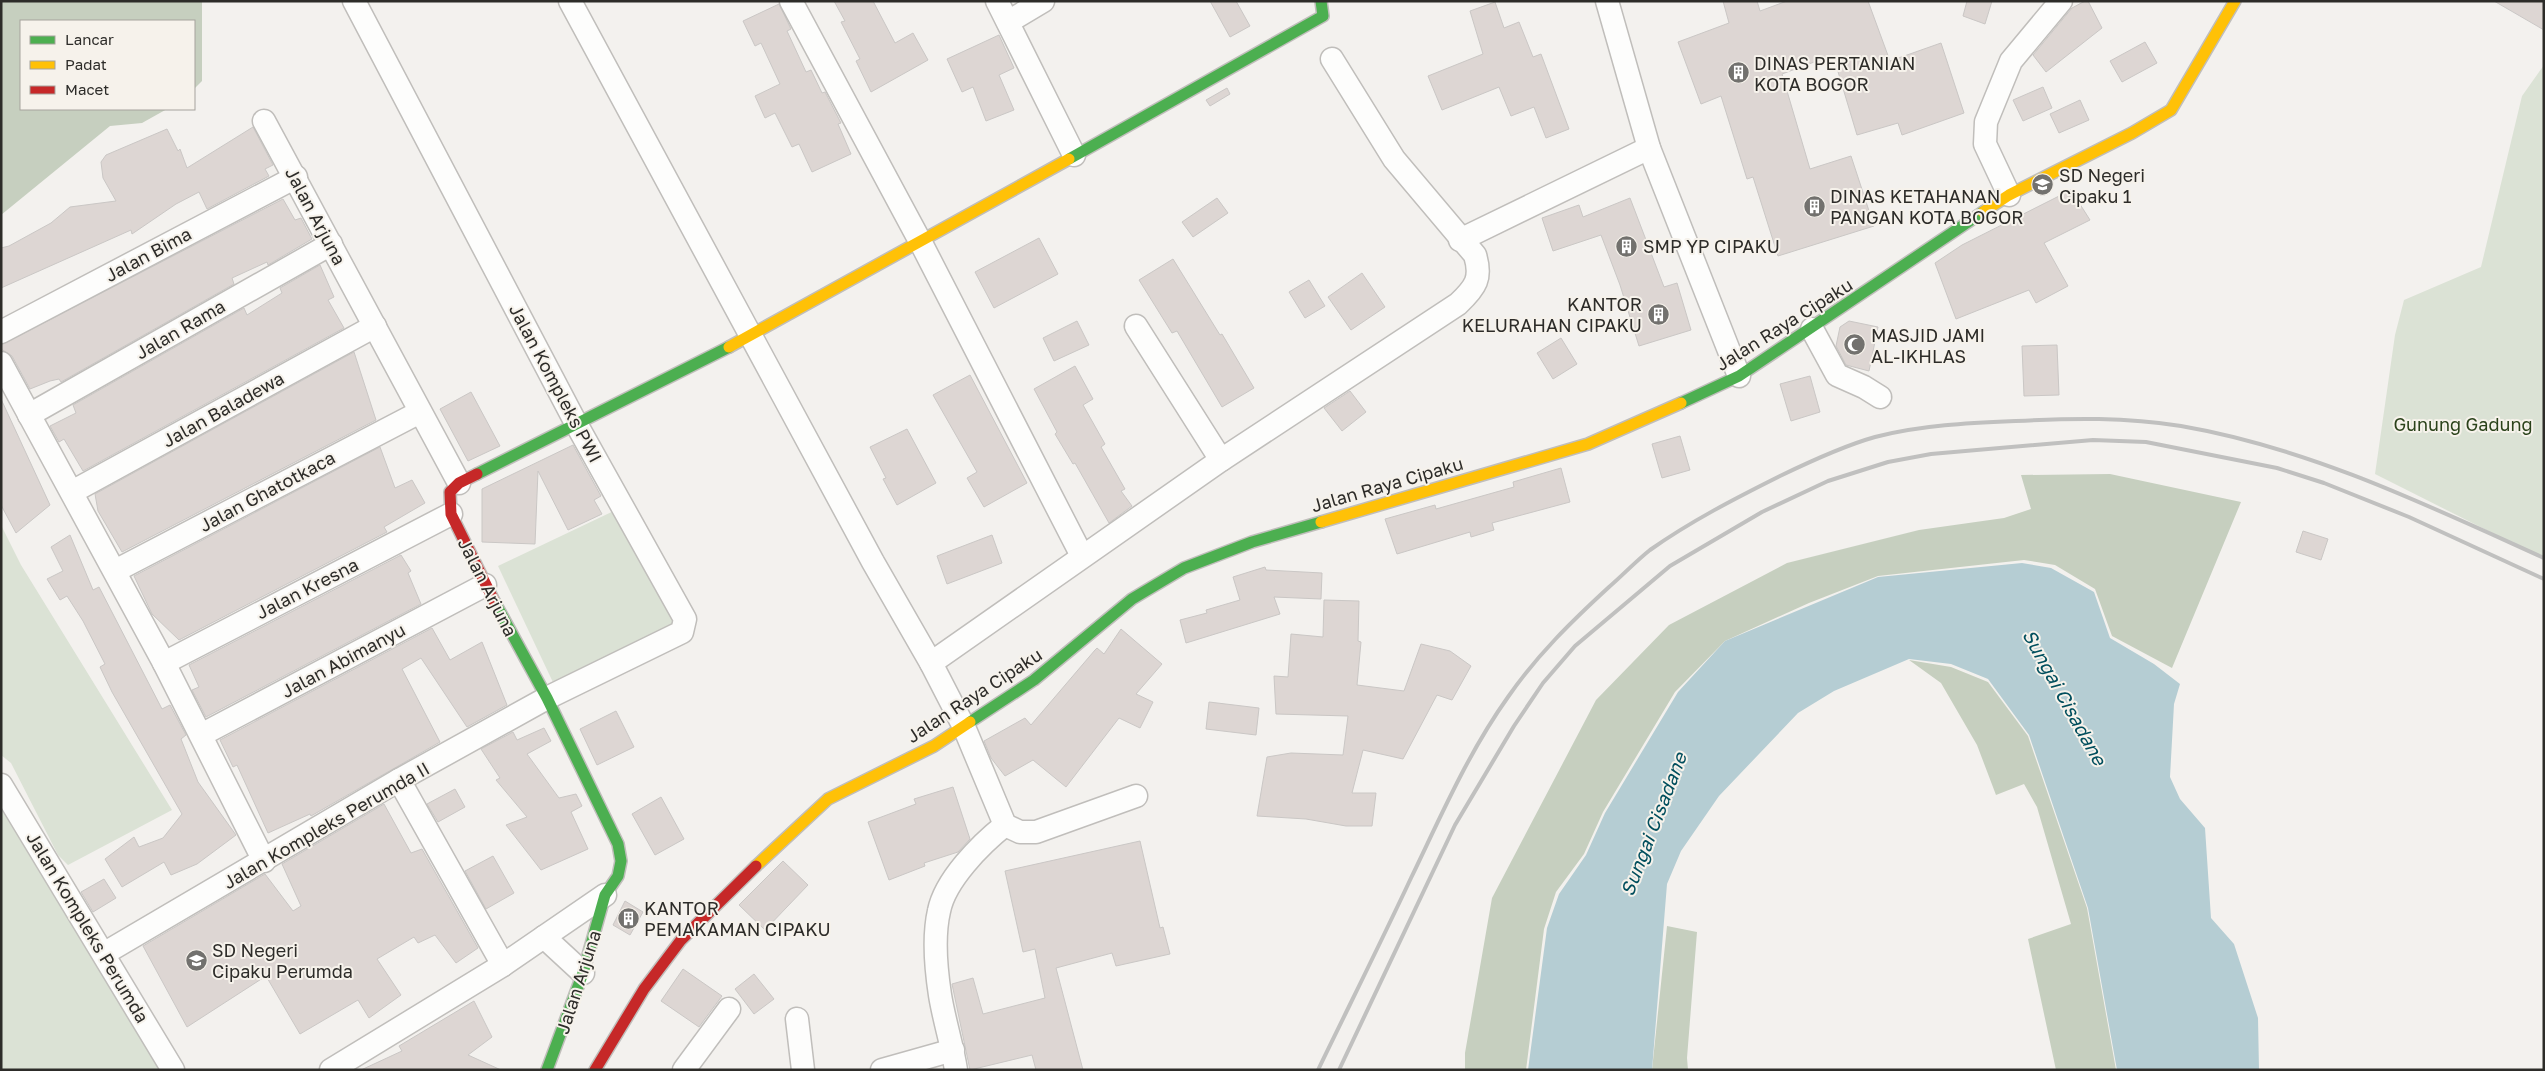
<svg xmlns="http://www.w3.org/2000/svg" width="2545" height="1071" font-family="'Golos Text',sans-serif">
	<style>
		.green { fill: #dbe2d5 }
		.forest { fill: #c6cfbf }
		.water { fill: #b5cdd3 }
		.building { fill: #ddd6d3; stroke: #cac7c5 }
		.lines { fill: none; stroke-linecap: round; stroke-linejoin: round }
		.street-casing { stroke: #c0bebb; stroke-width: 25 }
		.fast-casing { stroke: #c0bebb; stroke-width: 14 }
		.slow-casing { stroke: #c0bebb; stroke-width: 14 }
		.jam-casing { stroke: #c0bebb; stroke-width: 14 }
		.street { stroke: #fdfdfc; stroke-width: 22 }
		.fast { stroke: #4caf50; stroke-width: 11 }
		.slow { stroke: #ffc107; stroke-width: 11 }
		.jam { stroke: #c62828; stroke-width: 11 }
		.rail { stroke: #c0c0bf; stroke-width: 4 }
		.labels { text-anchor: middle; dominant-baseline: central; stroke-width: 4; stroke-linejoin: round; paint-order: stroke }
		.poi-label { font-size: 18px; fill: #2d2c29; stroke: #f6f2eb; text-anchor: start }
		.street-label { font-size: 18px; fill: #2d2c29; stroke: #f6f2eb }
		.park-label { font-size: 18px; fill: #2a421a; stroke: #f6f2eb }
		.water-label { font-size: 19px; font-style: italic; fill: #004e5d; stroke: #f6f2eb }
	</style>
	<rect width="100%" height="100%" fill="#f3f1ee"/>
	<g class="green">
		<path d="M 2544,65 L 2544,559 L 2375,474 L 2395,335 L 2404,300 L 2481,267 L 2522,96 Z"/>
		<path d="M 620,508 L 682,631 L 559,695 L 498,566 Z"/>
		<path d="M 1,525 L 21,565 L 172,810 L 68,865 L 58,855 L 11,763 L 1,755 Z"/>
		<path d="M 1,785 L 164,1070 L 1,1070 Z"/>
	</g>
	<g class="forest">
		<path d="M 1,1 L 202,1 L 202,81 L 194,89 L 194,21 L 21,21 L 21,109 L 167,109 L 142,123 L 110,126 L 1,215 Z"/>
		<path d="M 2110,474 L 2241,502 L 2172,668 L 2112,636 L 2095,589 L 2055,565 L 2024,560 L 1878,576 L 1809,603 L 1725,641 L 1675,692 L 1603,812 L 1584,854 L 1556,892 L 1544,929 L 1526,1070 L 1465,1070 L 1465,1053 L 1492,898 L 1596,700 L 1669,625 L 1787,563 L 1919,530 L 2004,518 L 2031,509 L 2021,475 Z"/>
		<path d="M 1909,660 L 1951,667 L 1988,682 L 2028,736 L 2087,908 L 2116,1070 L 2056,1070 L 2028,939 L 2071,924 L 2037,807 L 2024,784 L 1996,795 L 1977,745 L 1941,683 Z"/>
		<path d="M 1667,926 L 1697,932 L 1687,1058 L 1688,1070 L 1652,1070 Z"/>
	</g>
	<path class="water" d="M 2022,563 L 2051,568 L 2094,592 L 2110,638 L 2154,664 L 2180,684 L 2174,704 L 2170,777 L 2180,799 L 2205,828 L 2211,918 L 2234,944 L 2258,1018 L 2259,1070 L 2117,1070 L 2088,908 L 2029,735 L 1988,679 L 1951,664 L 1909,659 L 1834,691 L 1798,713 L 1719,796 L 1681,851 L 1667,884 L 1652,1070 L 1528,1070 L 1547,928 L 1559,894 L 1586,855 L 1605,813 L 1678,692 L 1725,641 L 1878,577 Z"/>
	<g class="building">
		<path d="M 834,1 L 873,1 L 895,43 L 913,33 L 928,60 L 871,92 L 856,61 L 860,59 L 841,22 L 845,21 Z"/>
		<path d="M 1210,1 L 1236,1 L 1250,26 L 1230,37 Z"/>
		<path d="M 1723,1 L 1757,1 L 1760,11 L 1787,1 L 1868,1 L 1890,61 L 1941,43 L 1964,113 L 1902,135 L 1898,123 L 1857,135 L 1833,55 L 1782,74 L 1810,169 L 1851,156 L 1874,226 L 1778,256 L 1753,177 L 1747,179 L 1721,96 L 1701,104 L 1678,42 L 1729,23 Z"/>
		<path d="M 1967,1 L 1992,1 L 1985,24 L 1963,16 Z"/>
		<path d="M 2085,1 L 2088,1 L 2102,28 L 2046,72 L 2033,55 L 2072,8 Z"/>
		<path d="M 2494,1 L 2544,1 L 2544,30 Z"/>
		<path d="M 1495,2 L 1504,28 L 1519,22 L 1533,57 L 1541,54 L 1569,129 L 1546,138 L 1534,107 L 1511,116 L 1499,87 L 1442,110 L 1428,76 L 1483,54 L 1470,11 Z"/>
		<path d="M 779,4 L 791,29 L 787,31 L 806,72 L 811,70 L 822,93 L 825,92 L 841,123 L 838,124 L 851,154 L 812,172 L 799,144 L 792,147 L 775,113 L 765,118 L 755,96 L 780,84 L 761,43 L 755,46 L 743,21 Z"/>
		<path d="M 999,35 L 1014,68 L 999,75 L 1014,110 L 986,121 L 973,87 L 962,92 L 947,59 Z"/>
		<path d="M 2145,42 L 2157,63 L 2122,82 L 2110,61 Z"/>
		<path d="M 2043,87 L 2052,108 L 2023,121 L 2013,100 Z"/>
		<path d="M 1227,88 L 1230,94 L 1210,106 L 1206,100 Z"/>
		<path d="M 2080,100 L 2089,120 L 2059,133 L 2050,114 Z"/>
		<path d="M 253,127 L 273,165 L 265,169 L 269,176 L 207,209 L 199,192 L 176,204 L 132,234 L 131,230 L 1,288 L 1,248 L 9,246 L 51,223 L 70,207 L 116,201 L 103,178 L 101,162 L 106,155 L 167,129 L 178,151 L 180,149 L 187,168 Z"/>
		<path d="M 2071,190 L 2090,220 L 2044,243 L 2068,286 L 2036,303 L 2029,290 L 1956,319 L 1935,263 L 1962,245 Z"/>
		<path d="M 1217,198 L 1228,213 L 1193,237 L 1182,222 Z"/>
		<path d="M 1630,198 L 1664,287 L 1677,283 L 1691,330 L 1639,346 L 1620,285 L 1601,235 L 1553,251 L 1542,218 L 1579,205 L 1583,217 Z"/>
		<path d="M 283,199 L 295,220 L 301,218 L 312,239 L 268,265 L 267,262 L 232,278 L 234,284 L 61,382 L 59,379 L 50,381 L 30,389 L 12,356 L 1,349 L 1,345 Z"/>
		<path d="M 1039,238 L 1058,274 L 994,308 L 975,272 Z"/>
		<path d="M 1173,259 L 1220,335 L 1222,334 L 1254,388 L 1222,407 L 1177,331 L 1172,333 L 1139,280 Z"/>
		<path d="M 320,265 L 334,297 L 328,300 L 344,328 L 83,471 L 64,439 L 59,442 L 50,426 L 76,413 L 73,405 L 244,308 L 247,315 L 282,293 L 280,288 Z"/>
		<path d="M 1362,273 L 1385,307 L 1351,330 L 1328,297 Z"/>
		<path d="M 1309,280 L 1325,306 L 1305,318 L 1289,292 Z"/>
		<path d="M 1077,321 L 1089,345 L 1054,361 L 1043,338 Z"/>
		<path d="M 1849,321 L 1878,327 L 1869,371 L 1846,365 L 1836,346 L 1840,327 Z"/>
		<path d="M 1561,338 L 1577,364 L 1553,379 L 1537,353 Z"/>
		<path d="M 2057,345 L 2059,395 L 2024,396 L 2022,346 Z"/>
		<path d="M 354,352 L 376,420 L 122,552 L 98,511 L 95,494 Z"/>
		<path d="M 1075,366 L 1093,399 L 1083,405 L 1105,444 L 1101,447 L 1125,489 L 1121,491 L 1132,506 L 1109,523 L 1075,463 L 1073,464 L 1055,434 L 1057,432 L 1034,389 Z"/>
		<path d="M 970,375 L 1027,483 L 984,507 L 967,478 L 977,472 L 933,395 Z"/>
		<path d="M 1810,376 L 1820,412 L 1791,421 L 1780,384 Z"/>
		<path d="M 1350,391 L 1366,412 L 1342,431 L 1324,408 Z"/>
		<path d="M 471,392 L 500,446 L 468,461 L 440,409 Z"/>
		<path d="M 1,399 L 50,505 L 16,533 L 1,505 Z"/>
		<path d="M 907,429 L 936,483 L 897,505 L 883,479 L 886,478 L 870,447 Z"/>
		<path d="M 1680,436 L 1690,470 L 1662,478 L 1652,444 Z"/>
		<path d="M 573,445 L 601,496 L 594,500 L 602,514 L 568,530 L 538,471 L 535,544 L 482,542 L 482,489 Z"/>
		<path d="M 380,447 L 395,488 L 412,480 L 425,503 L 384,527 L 387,532 L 179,640 L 152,614 L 134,576 Z"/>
		<path d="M 1561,468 L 1570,502 L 1492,523 L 1494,530 L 1471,537 L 1470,532 L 1397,554 L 1385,519 L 1435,505 L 1436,509 L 1514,487 L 1513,482 Z"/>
		<path d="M 2303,531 L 2328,539 L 2321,560 L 2296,552 Z"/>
		<path d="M 70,535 L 93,590 L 99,587 L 162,709 L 170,705 L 186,735 L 181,739 L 198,782 L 236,835 L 197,864 L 171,875 L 164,862 L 122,887 L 105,859 L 134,837 L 139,847 L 163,838 L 182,814 L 112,692 L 100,667 L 105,664 L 83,621 L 67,596 L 60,600 L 47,579 L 63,571 L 51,547 Z"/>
		<path d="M 992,535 L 1002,563 L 947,584 L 937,556 Z"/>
		<path d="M 401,555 L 411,571 L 408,573 L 421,604 L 206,717 L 192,690 L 199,687 L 189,665 Z"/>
		<path d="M 1265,567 L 1266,570 L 1322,573 L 1321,599 L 1274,597 L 1280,614 L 1186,643 L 1180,620 L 1207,613 L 1206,610 L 1240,600 L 1233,577 Z"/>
		<path d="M 1324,600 L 1359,601 L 1358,641 L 1361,642 L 1357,685 L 1404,691 L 1421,644 L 1450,651 L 1471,666 L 1452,700 L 1437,695 L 1403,759 L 1363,750 L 1352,793 L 1376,793 L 1372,826 L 1346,826 L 1306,819 L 1257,816 L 1267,757 L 1291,753 L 1343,755 L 1348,716 L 1276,714 L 1274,676 L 1288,677 L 1291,634 L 1323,637 Z"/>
		<path d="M 432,628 L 450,660 L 482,642 L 507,705 L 467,727 L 421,658 L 402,669 L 440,742 L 311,816 L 310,814 L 268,833 L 237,765 L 233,767 L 220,740 Z"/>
		<path d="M 1121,629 L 1162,664 L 1136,694 L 1153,702 L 1140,728 L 1119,718 L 1066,787 L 1033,760 L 1005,776 L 991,758 L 984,741 L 1025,718 L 1031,725 L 1095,650 L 1097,648 L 1104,654 Z"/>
		<path d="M 1209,702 L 1259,708 L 1256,735 L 1206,729 Z"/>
		<path d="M 616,711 L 634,747 L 597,765 L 580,729 Z"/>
		<path d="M 544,728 L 551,741 L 527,754 L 559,798 L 576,794 L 582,806 L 571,812 L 588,849 L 541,870 L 506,825 L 527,817 L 496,780 L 500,778 L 481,749 L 513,732 L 517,740 Z"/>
		<path d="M 953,787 L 970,839 L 958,852 L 924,863 L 925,866 L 889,880 L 868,822 L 916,804 L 914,799 Z"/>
		<path d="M 455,789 L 465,807 L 438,822 L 427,804 Z"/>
		<path d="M 661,797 L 684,839 L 655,855 L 632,814 Z"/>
		<path d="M 384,804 L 411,853 L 422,849 L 478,948 L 456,963 L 435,935 L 418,943 L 414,937 L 377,959 L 401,995 L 369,1018 L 358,1000 L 300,1034 L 266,976 L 187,1027 L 143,946 L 265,874 L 293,911 L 301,906 L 282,864 Z"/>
		<path d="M 1140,841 L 1160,928 L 1163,927 L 1170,954 L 1116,966 L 1112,953 L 1056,968 L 1083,1070 L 1036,1070 L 1032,1055 L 970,1070 L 952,984 L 973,978 L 983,1014 L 1045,998 L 1035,949 L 1023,952 L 1005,871 Z"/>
		<path d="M 493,856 L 514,893 L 486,909 L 465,871 Z"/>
		<path d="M 783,861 L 808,885 L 765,930 L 739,905 Z"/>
		<path d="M 104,879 L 116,898 L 93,912 L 81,892 Z"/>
		<path d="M 625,901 L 643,912 L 630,935 L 613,925 Z"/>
		<path d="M 683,969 L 722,996 L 699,1027 L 661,1001 Z"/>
		<path d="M 754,974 L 774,999 L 754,1014 L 735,989 Z"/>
		<path d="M 474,1001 L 492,1037 L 468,1055 L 501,1070 L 361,1070 L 402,1051 L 399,1046 Z"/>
	</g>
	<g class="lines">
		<defs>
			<g id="street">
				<path d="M 570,1 L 873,562 L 931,663 L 964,727 L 1005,825 L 1020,832 L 1036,832 L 1136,796"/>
				<path d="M 791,1 L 921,243 L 1082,556"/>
				<path d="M 997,1 L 1074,155"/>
				<path d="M 1607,1 L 1649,148 L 1739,376"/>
				<path d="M 1008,22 L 1043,1"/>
				<path d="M 264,121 L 459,483"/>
				<path d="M 2009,195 L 1985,144 L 1986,122 L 2011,61 L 2061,1"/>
				<path d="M 1460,240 L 1649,148"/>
				<path d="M 1136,326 L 1221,460"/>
				<path d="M 1812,329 L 1837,375 L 1864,387 L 1880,397"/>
				<path d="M 1,332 L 296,177"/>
				<path d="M 1,363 L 164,663 L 264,861"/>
				<path d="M 29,415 L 331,244"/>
				<path d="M 72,492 L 375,326"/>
				<path d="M 115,571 L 420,412"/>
				<path d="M 164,663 L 451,514"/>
				<path d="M 931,663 L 1221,460 L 1458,304 C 1476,287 1482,278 1475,255 L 1394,159 L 1332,59"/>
				<path d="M 201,735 L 485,585"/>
				<path d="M 399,780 L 503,965"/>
				<path d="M 1,785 L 173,1070"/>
				<path d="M 544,937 L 583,973"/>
				<path d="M 105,953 L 399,780 L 547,698 L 682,632 L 685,619 L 578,427 L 354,1"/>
				<path d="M 797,1019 L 803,1070"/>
				<path d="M 331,1070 L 503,965 L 605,895"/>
				<path d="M 684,1070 L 729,1009"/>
				<path d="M 882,1070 L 953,1050"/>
				<path d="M 956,1070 C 952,1044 944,1020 940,995 C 936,969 933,937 939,911 C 945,880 981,844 1005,825"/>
			</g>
			<g id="fast">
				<path d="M 1069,159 L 1323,16 L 1321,1"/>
				<path d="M 1681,403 L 1739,376 L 1983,212"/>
				<path d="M 477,474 L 729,347"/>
				<path d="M 494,601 L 547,698 L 618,844 L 621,861 L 618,876 L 605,895 L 583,973 L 547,1070"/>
				<path d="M 970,722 L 1034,680 L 1132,599 L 1184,568 L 1252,542 L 1321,522"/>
			</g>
			<g id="slow">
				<path d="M 1983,212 L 2009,195 L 2132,133 L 2171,110 L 2235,1"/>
				<path d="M 729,347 L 1069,159"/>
				<path d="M 1321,522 L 1588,444 L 1681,403"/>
				<path d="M 756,866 L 828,799 L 934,746 L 970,722"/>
			</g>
			<g id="jam">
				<path d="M 477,474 L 459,483 L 450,492 L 451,514 L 494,601"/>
				<path d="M 595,1070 L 644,989 L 681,940 L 756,866"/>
			</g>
		</defs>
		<use href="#street" class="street-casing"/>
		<use href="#fast" class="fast-casing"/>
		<use href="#slow" class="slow-casing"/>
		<use href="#jam" class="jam-casing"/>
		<use href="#street" class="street"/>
		<use href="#fast" class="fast"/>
		<use href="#slow" class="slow"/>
		<use href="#jam" class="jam"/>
		<g class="rail">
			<path d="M 1318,1070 C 1349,1006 1381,942 1411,878 C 1441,816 1468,753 1508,697 C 1537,655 1572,621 1609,587 C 1623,575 1636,561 1650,550 C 1691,521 1736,498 1780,476 C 1811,461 1843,446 1875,437 C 1921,425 1969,423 2016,421 C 2073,418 2125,417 2181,426 C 2309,448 2427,505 2544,558"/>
			<path d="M 1339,1070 L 1455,825 L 1514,726 L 1543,683 L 1575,646 L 1670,566 L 1762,512 L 1828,481 L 1888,462 L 1931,454 L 2093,440 L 2146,442 L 2277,468 L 2324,483 L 2409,517 L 2544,579"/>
		</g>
	</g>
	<defs>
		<symbol id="building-disc" viewBox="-11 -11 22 22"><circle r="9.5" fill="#72716e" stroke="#f6f2eb"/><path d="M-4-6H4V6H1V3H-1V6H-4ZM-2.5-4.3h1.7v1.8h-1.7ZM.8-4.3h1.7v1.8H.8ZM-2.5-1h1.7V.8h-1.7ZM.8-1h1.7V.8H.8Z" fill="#fff"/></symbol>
		<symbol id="school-disc" viewBox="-11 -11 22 22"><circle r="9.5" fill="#72716e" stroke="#f6f2eb"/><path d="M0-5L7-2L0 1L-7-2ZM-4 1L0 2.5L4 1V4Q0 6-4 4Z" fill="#fff"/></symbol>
		<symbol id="mosque-disc" viewBox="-11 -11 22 22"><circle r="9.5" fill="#72716e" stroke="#f6f2eb"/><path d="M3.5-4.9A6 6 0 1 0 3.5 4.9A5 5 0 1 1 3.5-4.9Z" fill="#fff"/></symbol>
	</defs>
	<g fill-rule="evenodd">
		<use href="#building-disc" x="1726" y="60" width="25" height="25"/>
		<use href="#school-disc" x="2030" y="172" width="25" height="25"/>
		<use href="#building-disc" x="1802" y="194" width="25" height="25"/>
		<use href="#building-disc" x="1614" y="234" width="25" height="25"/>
		<use href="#building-disc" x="1646" y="302" width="25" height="25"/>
		<use href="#mosque-disc" x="1842" y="332" width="25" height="25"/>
		<use href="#building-disc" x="616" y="906" width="25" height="25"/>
		<use href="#school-disc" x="184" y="948" width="25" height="25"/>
	</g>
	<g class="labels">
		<g class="poi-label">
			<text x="1754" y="63">DINAS PERTANIAN<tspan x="1754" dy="21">KOTA BOGOR</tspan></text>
			<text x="2059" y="175">SD Negeri<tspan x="2059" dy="21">Cipaku 1</tspan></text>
			<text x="1830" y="196">DINAS KETAHANAN<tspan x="1830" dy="21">PANGAN KOTA BOGOR</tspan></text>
			<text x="1643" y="246">SMP YP CIPAKU</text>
			<text x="1642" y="304" text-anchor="end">KANTOR<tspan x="1642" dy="21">KELURAHAN CIPAKU</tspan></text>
			<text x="1871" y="335">MASJID JAMI<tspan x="1871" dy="21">AL-IKHLAS</tspan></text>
			<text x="644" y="908">KANTOR<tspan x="644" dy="21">PEMAKAMAN CIPAKU</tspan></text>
			<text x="212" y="950">SD Negeri<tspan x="212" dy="21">Cipaku Perumda</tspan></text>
		</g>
		<g class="street-label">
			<text transform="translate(316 216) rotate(62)">Jalan Arjuna</text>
			<text transform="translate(148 254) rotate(-28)">Jalan Bima</text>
			<text transform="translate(1784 324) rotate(-32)">Jalan Raya Cipaku</text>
			<text transform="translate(180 329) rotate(-30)">Jalan Rama</text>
			<text transform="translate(556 383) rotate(62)">Jalan Kompleks PWI</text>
			<text transform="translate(223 409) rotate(-29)">Jalan Baladewa</text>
			<text transform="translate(1387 484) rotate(-16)">Jalan Raya Cipaku</text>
			<text transform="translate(267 491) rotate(-28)">Jalan Ghatotkaca</text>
			<text transform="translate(488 587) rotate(63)">Jalan Arjuna</text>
			<text transform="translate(307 588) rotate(-27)">Jalan Kresna</text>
			<text transform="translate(343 660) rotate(-28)">Jalan Abimanyu</text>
			<text transform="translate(974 695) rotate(-33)">Jalan Raya Cipaku</text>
			<text transform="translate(326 825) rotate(-30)">Jalan Kompleks Perumda II</text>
			<text transform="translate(88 927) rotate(59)">Jalan Kompleks Perumda</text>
			<text transform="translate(578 982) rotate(-72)">Jalan Arjuna</text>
		</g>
		<g class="park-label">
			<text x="2463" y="424">Gunung Gadung</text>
		</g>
		<g class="water-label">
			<text transform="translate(2065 697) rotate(61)">Sungai Cisadane</text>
			<text transform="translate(1653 824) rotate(-69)">Sungai Cisadane</text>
		</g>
	</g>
	<rect width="2545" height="1071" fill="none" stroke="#2d2c29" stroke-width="5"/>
	<rect x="20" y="20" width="175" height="90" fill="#f6f2eb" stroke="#a6a39d"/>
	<rect x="30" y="36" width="25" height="8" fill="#4caf50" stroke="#a6a39d"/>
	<text x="65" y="45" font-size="15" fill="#2d2c29">Lancar</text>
	<rect x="30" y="61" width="25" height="8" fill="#ffc107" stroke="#a6a39d"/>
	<text x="65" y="70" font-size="15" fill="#2d2c29">Padat</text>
	<rect x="30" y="86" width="25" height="8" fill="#c62828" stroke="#a6a39d"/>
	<text x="65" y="95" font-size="15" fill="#2d2c29">Macet</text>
</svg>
